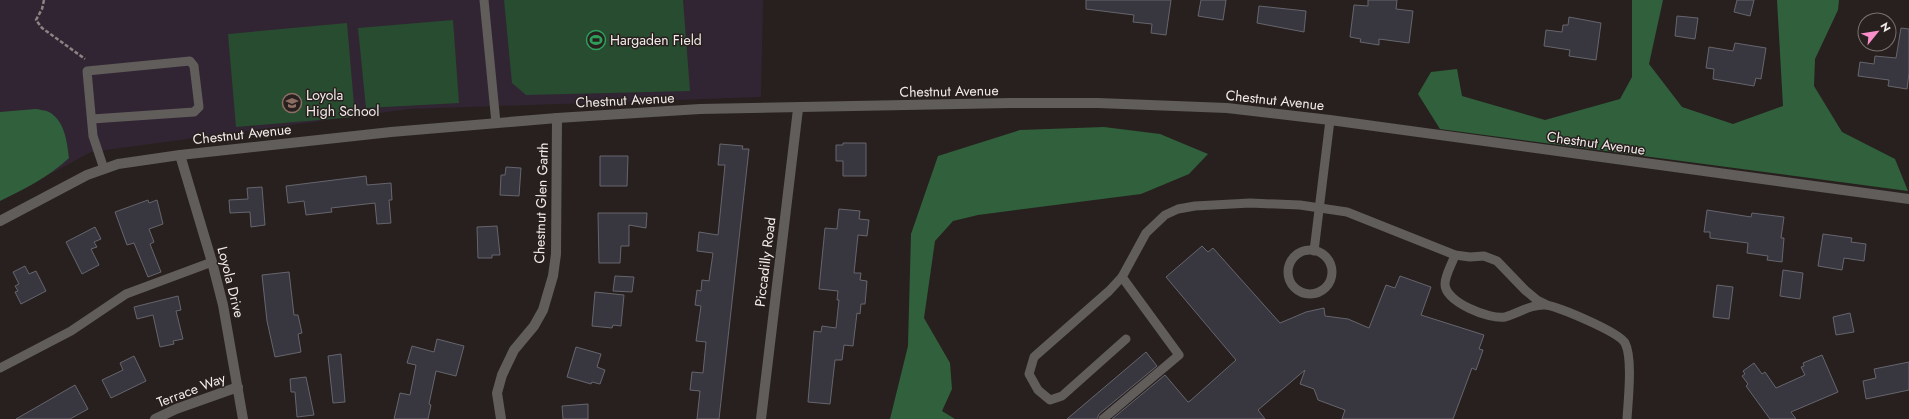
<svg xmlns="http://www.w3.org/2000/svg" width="1909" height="419" font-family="Jost,sans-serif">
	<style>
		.education { fill: #312533 }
		.green { fill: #284c30 }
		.forest { fill: #30613c }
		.building { fill: #38373f; stroke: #66656d }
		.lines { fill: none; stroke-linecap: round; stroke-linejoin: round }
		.path { stroke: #8b8482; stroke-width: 2.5; stroke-dasharray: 4 2; stroke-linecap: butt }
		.lane { stroke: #605d5b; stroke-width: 9 }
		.street { stroke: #605d5b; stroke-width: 10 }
		.labels { text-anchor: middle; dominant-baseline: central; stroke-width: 3; stroke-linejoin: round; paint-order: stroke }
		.poi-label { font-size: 14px; fill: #f1ebea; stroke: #28201e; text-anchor: start }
		.street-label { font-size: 14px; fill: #f1ebea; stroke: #28201e }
	</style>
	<rect width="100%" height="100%" fill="#28201e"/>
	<path class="education" d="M 0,0 L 763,0 L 761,97 L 409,109 L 91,152 L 0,201 Z"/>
	<g class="green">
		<path d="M 504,0 L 683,0 L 690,91 L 526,95 L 512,83 Z"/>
		<path d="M 453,20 L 459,103 L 366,108 L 358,28 Z"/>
		<path d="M 347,23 L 355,117 L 236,127 L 228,34 Z"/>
	</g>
	<g class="forest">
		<path d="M 1632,0 L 1663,0 L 1649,64 L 1682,107 L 1733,124 L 1783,106 L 1777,0 L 1839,0 L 1838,10 L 1815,59 L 1814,86 L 1842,132 L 1895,159 L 1908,191 L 1440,129 L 1418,94 L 1431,72 L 1457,69 L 1462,96 L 1545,120 L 1620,99 L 1632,77 Z"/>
		<path d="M 36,109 C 40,110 45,110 49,112 C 65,121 67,142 69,158 C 49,177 24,189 0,201 L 0,112 Z"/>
		<path d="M 1104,127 L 1160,134 L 1208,154 L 1189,174 L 1141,194 L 978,215 L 953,221 L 935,241 L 924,318 L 950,363 L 952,389 L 942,411 L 955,419 L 890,419 L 908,346 L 911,234 L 938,156 L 1020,130 Z"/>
	</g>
	<g class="building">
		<path d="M 1086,0 L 1171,0 L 1166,35 L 1151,33 L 1152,24 L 1133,22 L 1134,15 L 1086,9 Z"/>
		<path d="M 1201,0 L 1226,0 L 1223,20 L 1198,16 Z"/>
		<path d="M 1368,0 L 1397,0 L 1396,9 L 1413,11 L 1409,43 L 1379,39 L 1379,45 L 1360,42 L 1361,39 L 1350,37 L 1354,5 L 1368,6 Z"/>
		<path d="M 1737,0 L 1754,0 L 1750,16 L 1734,12 Z"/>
		<path d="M 1259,6 L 1306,11 L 1304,32 L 1257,23 Z"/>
		<path d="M 1677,16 L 1698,18 L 1695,39 L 1675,36 Z"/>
		<path d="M 1569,17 L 1601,23 L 1596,60 L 1569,56 L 1570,50 L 1544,46 L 1546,30 L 1562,32 L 1563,25 L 1568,25 Z"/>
		<path d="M 1901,28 L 1909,29 L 1909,73 L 1907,89 L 1888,86 L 1889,80 L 1858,76 L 1860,62 L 1874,64 L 1875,56 L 1896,58 Z"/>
		<path d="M 1735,43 L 1766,48 L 1761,79 L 1756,78 L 1754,86 L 1713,79 L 1714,69 L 1706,68 L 1709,47 L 1733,51 Z"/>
		<path d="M 843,143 L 866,143 L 866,176 L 843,176 L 843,161 L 836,161 L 836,145 L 843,145 Z"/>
		<path d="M 720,144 L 743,146 L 742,149 L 749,149 L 719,419 L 697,419 L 700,391 L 690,390 L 692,372 L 703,373 L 706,342 L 696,341 L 701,306 L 695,305 L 697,290 L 701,291 L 702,280 L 709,281 L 713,253 L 697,251 L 699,232 L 718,235 L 725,165 L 718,165 Z"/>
		<path d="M 600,156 L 628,156 L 627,186 L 600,186 Z"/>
		<path d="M 506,167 L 521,168 L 519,196 L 500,195 L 501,175 L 505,175 Z"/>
		<path d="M 366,176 L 367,185 L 391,183 L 392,200 L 389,200 L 391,223 L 377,224 L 375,203 L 331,208 L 332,212 L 306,215 L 304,201 L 288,203 L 286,186 Z"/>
		<path d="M 262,187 L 265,225 L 251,227 L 250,212 L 230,213 L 229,200 L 248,199 L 247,188 Z"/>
		<path d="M 148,200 L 149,203 L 157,200 L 163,224 L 149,229 L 154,242 L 150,244 L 161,272 L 148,277 L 134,243 L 127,245 L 115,212 Z"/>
		<path d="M 839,209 L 860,211 L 859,219 L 869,220 L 867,236 L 858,235 L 854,273 L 861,273 L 860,280 L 867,281 L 865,304 L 861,304 L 860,314 L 857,313 L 853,346 L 844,345 L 842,360 L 835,360 L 830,404 L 808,402 L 814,331 L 821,332 L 822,326 L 836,328 L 839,300 L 837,300 L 838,291 L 819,289 L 825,228 L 837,229 Z"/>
		<path d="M 1707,210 L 1751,217 L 1752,213 L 1784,217 L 1781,238 L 1784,238 L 1782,262 L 1767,260 L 1768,256 L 1747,253 L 1748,243 L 1710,238 L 1710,232 L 1704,232 Z"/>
		<path d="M 598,213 L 647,213 L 646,228 L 629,225 L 629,246 L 621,246 L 620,263 L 599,263 Z"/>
		<path d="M 497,226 L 500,255 L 492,255 L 492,258 L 478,258 L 477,227 Z"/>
		<path d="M 95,227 L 101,239 L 94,242 L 97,247 L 91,249 L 99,265 L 82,274 L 66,242 Z"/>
		<path d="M 1823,234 L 1852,238 L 1851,242 L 1866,244 L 1864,261 L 1844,258 L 1842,270 L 1818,266 Z"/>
		<path d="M 1202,246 L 1208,252 L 1213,248 L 1280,323 L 1306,312 L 1324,308 L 1325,316 L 1348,319 L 1369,328 L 1386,285 L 1395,288 L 1400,276 L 1431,287 L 1421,315 L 1484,335 L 1479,349 L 1483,350 L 1476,370 L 1472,368 L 1453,419 L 1342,419 L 1345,410 L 1318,400 L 1314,389 L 1300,384 L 1305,370 L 1258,410 L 1265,419 L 1112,419 L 1165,375 L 1188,402 L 1190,401 L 1236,360 L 1166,277 Z"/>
		<path d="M 25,266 L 29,274 L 36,271 L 46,291 L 21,304 L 15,292 L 18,291 L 15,286 L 19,284 L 13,272 Z"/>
		<path d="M 1783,270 L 1803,273 L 1800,299 L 1780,296 Z"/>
		<path d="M 289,272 L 294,315 L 298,315 L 302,333 L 298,334 L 301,352 L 275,357 L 267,321 L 262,275 Z"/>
		<path d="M 615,276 L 634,277 L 632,292 L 613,291 Z"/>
		<path d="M 1717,285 L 1733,287 L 1729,319 L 1713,317 Z"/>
		<path d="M 595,292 L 624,295 L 621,326 L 613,325 L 612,328 L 592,326 Z"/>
		<path d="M 178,296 L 181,310 L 176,311 L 183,339 L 173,341 L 174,344 L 160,347 L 153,315 L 137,319 L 134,307 Z"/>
		<path d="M 1850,313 L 1854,332 L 1836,335 L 1833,317 Z"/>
		<path d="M 437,339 L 464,346 L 456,376 L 436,371 L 429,404 L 431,405 L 428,419 L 394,419 L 400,393 L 410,395 L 416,365 L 407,363 L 412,346 L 434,352 Z"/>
		<path d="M 576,347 L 601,354 L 597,367 L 605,370 L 600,384 L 592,382 L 591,384 L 567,377 Z"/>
		<path d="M 1146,352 L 1157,366 L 1099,414 L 1097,419 L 1067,419 Z"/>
		<path d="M 341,354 L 345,402 L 333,403 L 328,356 Z"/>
		<path d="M 1822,355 L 1838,392 L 1791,412 L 1796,419 L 1770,419 L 1746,386 L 1748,384 L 1742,376 L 1745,374 L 1743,371 L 1754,363 L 1762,374 L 1765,372 L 1776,388 L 1805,375 L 1801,367 L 1804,366 L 1803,363 Z"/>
		<path d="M 134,356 L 146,381 L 111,398 L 102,380 L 123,370 L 120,363 Z"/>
		<path d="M 1909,362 L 1909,390 L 1866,399 L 1863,381 L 1876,378 L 1874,369 Z"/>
		<path d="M 306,377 L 314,415 L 297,417 L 295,392 L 291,392 L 290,379 Z"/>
		<path d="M 75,385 L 88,409 L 70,419 L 16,419 Z"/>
		<path d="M 588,404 L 588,419 L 563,419 L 562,406 Z"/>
	</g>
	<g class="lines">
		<path class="path" d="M 44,0 L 42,9 L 36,20 L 42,28 L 85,59"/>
		<g class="lane">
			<path d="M 484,0 L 496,123"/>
			<path d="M 92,119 L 194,112 L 199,107 L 194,66 L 190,61 L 87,71 L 93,136 L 104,169"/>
			<circle cx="1310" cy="272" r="22"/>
			<path d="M 1314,251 L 1330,120"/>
			<path d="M 1455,255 C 1452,264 1445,275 1445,284 C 1445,302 1490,320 1505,317 C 1519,313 1531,304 1546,305 C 1559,307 1619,332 1625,343 C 1633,358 1628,401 1627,419"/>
			<path d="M 1126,339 L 1062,396 L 1050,400 L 1038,390 L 1029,374 L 1034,357 L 1109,291 L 1122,277 L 1146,233 L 1165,215 L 1178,209 L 1195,206 L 1250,203 L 1300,205 L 1347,212 L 1455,255 L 1470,257 L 1484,256 L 1497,261 L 1525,290 L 1537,300 L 1547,305"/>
			<path d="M 0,368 L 71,331 L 126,294 L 212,262"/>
			<path d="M 1103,419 L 1179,355 L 1122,277"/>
		</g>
		<g class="street">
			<path d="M 180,155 L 212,262 L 223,305 L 243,419"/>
			<path d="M 0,221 L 87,175 L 118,164 L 180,155 L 391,132 L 557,118 L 700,109 L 1010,103 L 1098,103 L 1227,108 L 1330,120 L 1909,199"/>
			<path d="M 155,419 L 176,409 L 238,387"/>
			<path d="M 501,419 L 497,393 L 502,375 L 514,350 L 534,326 L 543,310 L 553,276 L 556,254 L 557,118"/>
			<path d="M 761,419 L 798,109"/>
		</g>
	</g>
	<defs>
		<symbol id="stadium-ring" viewBox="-11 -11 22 22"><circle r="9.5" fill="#28201e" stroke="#2e9e5b" stroke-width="1.5"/><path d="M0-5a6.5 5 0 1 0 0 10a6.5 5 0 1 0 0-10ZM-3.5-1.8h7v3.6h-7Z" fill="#2e9e5b"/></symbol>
		<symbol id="school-ring" viewBox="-11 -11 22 22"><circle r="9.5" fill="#28201e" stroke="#8d6e63" stroke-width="1.5"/><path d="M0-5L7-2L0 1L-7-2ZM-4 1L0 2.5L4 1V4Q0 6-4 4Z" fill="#8d6e63"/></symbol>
	</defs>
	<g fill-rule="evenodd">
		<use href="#stadium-ring" x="585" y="29" width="22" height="22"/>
		<use href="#school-ring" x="281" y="92" width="22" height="22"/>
	</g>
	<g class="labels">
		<g class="poi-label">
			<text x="610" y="40">Hargaden Field</text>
			<text x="306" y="95">Loyola<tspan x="306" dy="16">High School</tspan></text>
		</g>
		<g class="street-label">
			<text transform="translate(949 91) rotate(-1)">Chestnut Avenue</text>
			<text transform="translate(625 100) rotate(-3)">Chestnut Avenue</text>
			<text transform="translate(1275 100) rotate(6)">Chestnut Avenue</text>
			<text transform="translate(242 134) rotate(-6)">Chestnut Avenue</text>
			<text transform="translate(1596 143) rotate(8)">Chestnut Avenue</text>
			<text transform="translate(541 203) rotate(-88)">Chestnut Glen Garth</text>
			<text transform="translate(765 262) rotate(-83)">Piccadilly Road</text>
			<text transform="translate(231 282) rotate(76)">Loyola Drive</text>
			<text transform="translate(191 390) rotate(-21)">Terrace Way</text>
		</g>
	</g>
	<g transform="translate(1877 32) rotate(60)"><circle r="19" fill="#28201e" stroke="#787170"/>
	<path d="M0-3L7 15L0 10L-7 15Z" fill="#f98fca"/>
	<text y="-6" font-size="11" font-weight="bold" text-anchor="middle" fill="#f1ebea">N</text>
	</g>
</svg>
